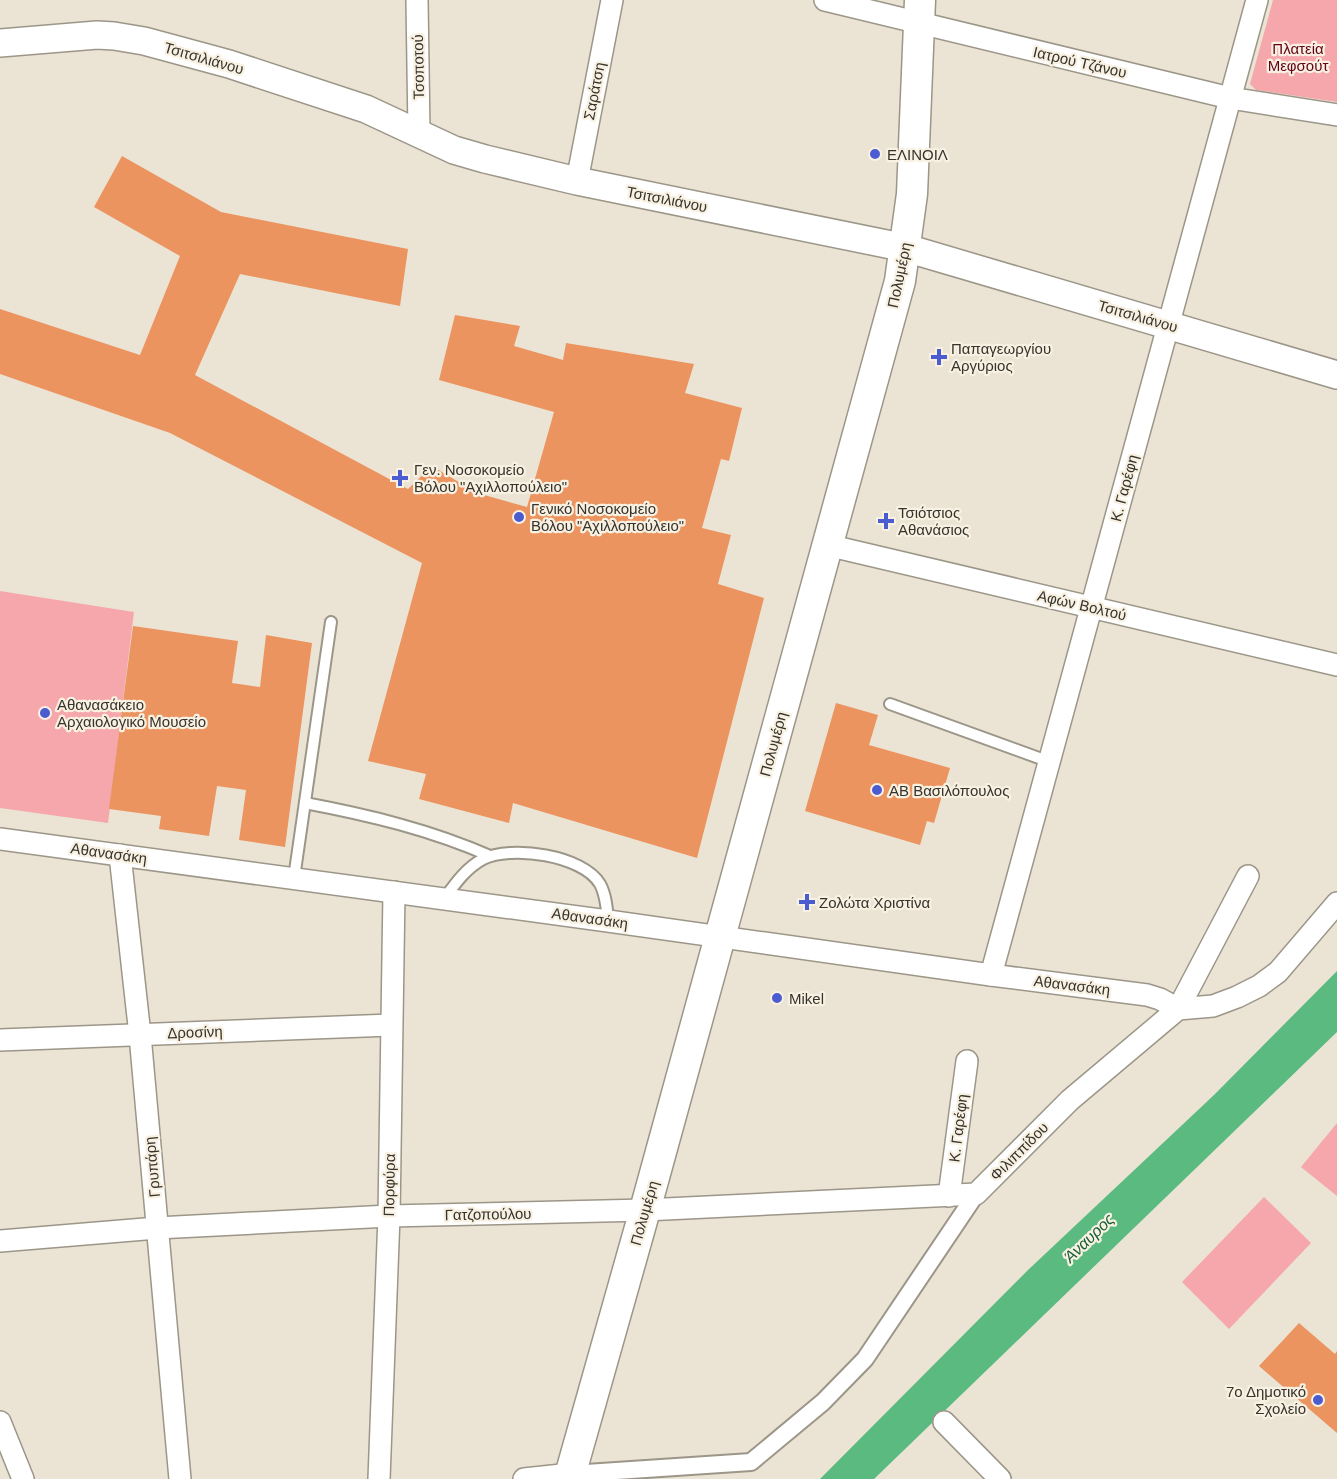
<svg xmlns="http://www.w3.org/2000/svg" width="1337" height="1479" font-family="Helvetica,sans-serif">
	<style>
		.green { fill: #f6a7ab }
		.water { fill: #5bba80 }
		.building { fill: #eb945f }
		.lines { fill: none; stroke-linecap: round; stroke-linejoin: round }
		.service-casing { stroke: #9c9688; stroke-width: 14 }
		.pedestrian-casing { stroke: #9c9688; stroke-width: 20 }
		.minor-casing { stroke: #9c9688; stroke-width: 24 }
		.tertiary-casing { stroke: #9c9688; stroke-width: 30 }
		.secondary-casing { stroke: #9c9688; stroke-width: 33 }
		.service { stroke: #fff; stroke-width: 10 }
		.pedestrian { stroke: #fff; stroke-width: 16 }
		.minor { stroke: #fff; stroke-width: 21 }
		.tertiary { stroke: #fff; stroke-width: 27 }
		.secondary { stroke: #fff; stroke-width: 30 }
		.poi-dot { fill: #4b5bd0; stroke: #f8f1e2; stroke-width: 2 }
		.labels { text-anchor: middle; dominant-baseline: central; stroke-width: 4.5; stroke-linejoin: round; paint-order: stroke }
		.park-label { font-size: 15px; fill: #63031b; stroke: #f8f1e2 }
		.street-label { font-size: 15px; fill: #36332d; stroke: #f8f1e2 }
		.poi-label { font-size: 15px; fill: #36332d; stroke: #f8f1e2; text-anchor: start }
		.water-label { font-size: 16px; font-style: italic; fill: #165c36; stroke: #f8f1e2 }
	</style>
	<rect width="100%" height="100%" fill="#ebe4d5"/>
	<g class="green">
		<path d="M 1273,0 L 1337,0 L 1337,102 L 1256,90 L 1250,84 Z"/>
		<path d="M 0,591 L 134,612 L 108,823 L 0,808 Z"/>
		<path d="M 1337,1123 L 1337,1196 L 1301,1167 Z"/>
		<path d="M 1264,1197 L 1311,1243 L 1229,1329 L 1182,1282 Z"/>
	</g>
	<path class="water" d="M 1337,971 L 1337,1032 L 874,1479 L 820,1479 L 1028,1270 L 1214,1095 Z"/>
	<g class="building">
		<path d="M 122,156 L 221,212 L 408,249 L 400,306 L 240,274 L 195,375 L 408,489 L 432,466 L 477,493 L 527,507 L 554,412 L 439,380 L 455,315 L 520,326 L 514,346 L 563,360 L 566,343 L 694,364 L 685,393 L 742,408 L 729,461 L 721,459 L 702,528 L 731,535 L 718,584 L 764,598 L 697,858 L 513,803 L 509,823 L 419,799 L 426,774 L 368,761 L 422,563 L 170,433 L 0,374 L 0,309 L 140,355 L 180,256 L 94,207 Z"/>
		<path d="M 133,626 L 238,641 L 232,683 L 260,687 L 266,635 L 312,643 L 285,847 L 239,840 L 246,790 L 217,786 L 209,836 L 159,829 L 161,816 L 109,809 Z"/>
		<path d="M 836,703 L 878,715 L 869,745 L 950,768 L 934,823 L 927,821 L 920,845 L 805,811 Z"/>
		<path d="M 1299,1323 L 1335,1354 L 1337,1351 L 1337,1433 L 1259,1366 Z"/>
	</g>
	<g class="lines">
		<defs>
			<g id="service">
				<path d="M 890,704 L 1050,762"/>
				<path d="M 305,803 C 369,815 431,830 490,856"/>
				<path d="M 294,878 L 331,622"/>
				<path d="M 444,899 C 455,884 466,868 483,859 C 511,845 583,855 600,884 C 606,895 607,909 608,921"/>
			</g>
			<path id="pedestrian" d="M 571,1474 L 751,1462 L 823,1402 L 865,1359 L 976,1194"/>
			<g id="minor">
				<path d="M 417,0 L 419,133"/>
				<path d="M 825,0 L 1230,98 L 1337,115"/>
				<path d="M 577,181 L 612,0"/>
				<path d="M 827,545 L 1337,665"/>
				<path d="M 0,839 L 608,921 L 991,975 L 1147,995 L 1160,999 L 1178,1009 L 1248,876"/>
				<path d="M 120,855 L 140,1035 L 180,1479"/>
				<path d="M 991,975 L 1257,0"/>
				<path d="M 0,1040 L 391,1025"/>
				<path d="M 949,1196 L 967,1061"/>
				<path d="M 0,1241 L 157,1228 L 389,1216 L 645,1210 L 976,1194 L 1070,1100 L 1178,1009 L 1213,1006 L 1237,997 L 1259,986 L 1278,972 L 1337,903"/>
				<path d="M 0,1422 L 23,1479"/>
				<path d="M 944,1422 L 1000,1479"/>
				<path d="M 379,1479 L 389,1216 L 394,892"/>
				<path d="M 524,1479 L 571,1474"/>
			</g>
			<path id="tertiary" d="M 0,43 L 97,35 L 114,36 L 144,41 L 229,64 L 366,109 L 454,150 L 485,159 L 577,181 L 906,248 L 1337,375"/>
			<path id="secondary" d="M 569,1479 L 645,1210 L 900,281 L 912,194 L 920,0"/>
		</defs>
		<use href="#service" class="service-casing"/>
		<use href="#pedestrian" class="pedestrian-casing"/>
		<use href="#minor" class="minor-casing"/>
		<use href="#tertiary" class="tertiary-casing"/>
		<use href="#secondary" class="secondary-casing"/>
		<use href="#service" class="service"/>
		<use href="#pedestrian" class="pedestrian"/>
		<use href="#minor" class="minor"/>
		<use href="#tertiary" class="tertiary"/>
		<use href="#secondary" class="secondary"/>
	</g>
	<g class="poi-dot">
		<circle cx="875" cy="154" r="6"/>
		<path d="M936 348h6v6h6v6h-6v6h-6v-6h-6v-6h6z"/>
		<path d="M397 469h6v6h6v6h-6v6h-6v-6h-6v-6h6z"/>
		<circle cx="519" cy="517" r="6"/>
		<path d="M883 512h6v6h6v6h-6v6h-6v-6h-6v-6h6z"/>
		<circle cx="45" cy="713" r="6"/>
		<circle cx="877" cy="790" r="6"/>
		<path d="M804 893h6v6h6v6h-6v6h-6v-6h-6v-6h6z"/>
		<circle cx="777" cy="998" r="6"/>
		<circle cx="1318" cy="1400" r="6"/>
	</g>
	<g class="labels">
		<g class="park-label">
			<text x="1298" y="48">Πλατεία<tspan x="1298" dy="17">Μεφσούτ</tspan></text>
		</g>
		<g class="street-label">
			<text transform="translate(204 58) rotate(16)">Τσιτσιλιάνου</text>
			<text transform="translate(1080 62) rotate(13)">Ιατρού Τζάνου</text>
			<text transform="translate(418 67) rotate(-91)">Τσοποτού</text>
			<text transform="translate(594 91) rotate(-79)">Σαράτση</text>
			<text transform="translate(667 199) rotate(11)">Τσιτσιλιάνου</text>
			<text transform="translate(899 275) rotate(-78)">Πολυμέρη</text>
			<text transform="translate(1138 316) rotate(16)">Τσιτσιλιάνου</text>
			<text transform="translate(1124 488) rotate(-75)">Κ. Γαρέφη</text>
			<text transform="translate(1082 605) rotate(13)">Αφών Βολτού</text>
			<text transform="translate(773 744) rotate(-75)">Πολυμέρη</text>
			<text transform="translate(109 853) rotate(8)">Αθανασάκη</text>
			<text transform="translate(590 918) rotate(8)">Αθανασάκη</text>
			<text transform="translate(1072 985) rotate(7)">Αθανασάκη</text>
			<text transform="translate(195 1032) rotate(-2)">Δροσίνη</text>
			<text transform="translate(958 1128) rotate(-83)">Κ. Γαρέφη</text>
			<text transform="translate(1019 1151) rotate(-45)">Φιλιππίδου</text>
			<text transform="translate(152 1167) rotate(-95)">Γρυπάρη</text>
			<text transform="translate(389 1185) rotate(-89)">Πορφύρα</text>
			<text transform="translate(644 1213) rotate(-74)">Πολυμέρη</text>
			<text transform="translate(488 1214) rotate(-1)">Γατζοπούλου</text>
		</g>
		<g class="poi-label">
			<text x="887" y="154">ΕΛΙΝΟΙΛ</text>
			<text x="951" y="348">Παπαγεωργίου<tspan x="951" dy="17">Αργύριος</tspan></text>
			<text x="414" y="469">Γεν. Νοσοκομείο<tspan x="414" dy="17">Βόλου "Αχιλλοπούλειο"</tspan></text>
			<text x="531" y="508">Γενικό Νοσοκομείο<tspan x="531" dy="17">Βόλου "Αχιλλοπούλειο"</tspan></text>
			<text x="898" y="512">Τσιότσιος<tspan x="898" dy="17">Αθανάσιος</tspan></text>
			<text x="57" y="704">Αθανασάκειο<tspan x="57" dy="17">Αρχαιολογικό Μουσείο</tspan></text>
			<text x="889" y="790">ΑΒ Βασιλόπουλος</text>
			<text x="819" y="902">Ζολώτα Χριστίνα</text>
			<text x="789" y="998">Mikel</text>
			<text x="1306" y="1391" text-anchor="end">7ο Δημοτικό<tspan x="1306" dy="17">Σχολείο</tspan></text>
		</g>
		<g class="water-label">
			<text transform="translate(1089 1238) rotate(-44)">Άναυρος</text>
		</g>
	</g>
</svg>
